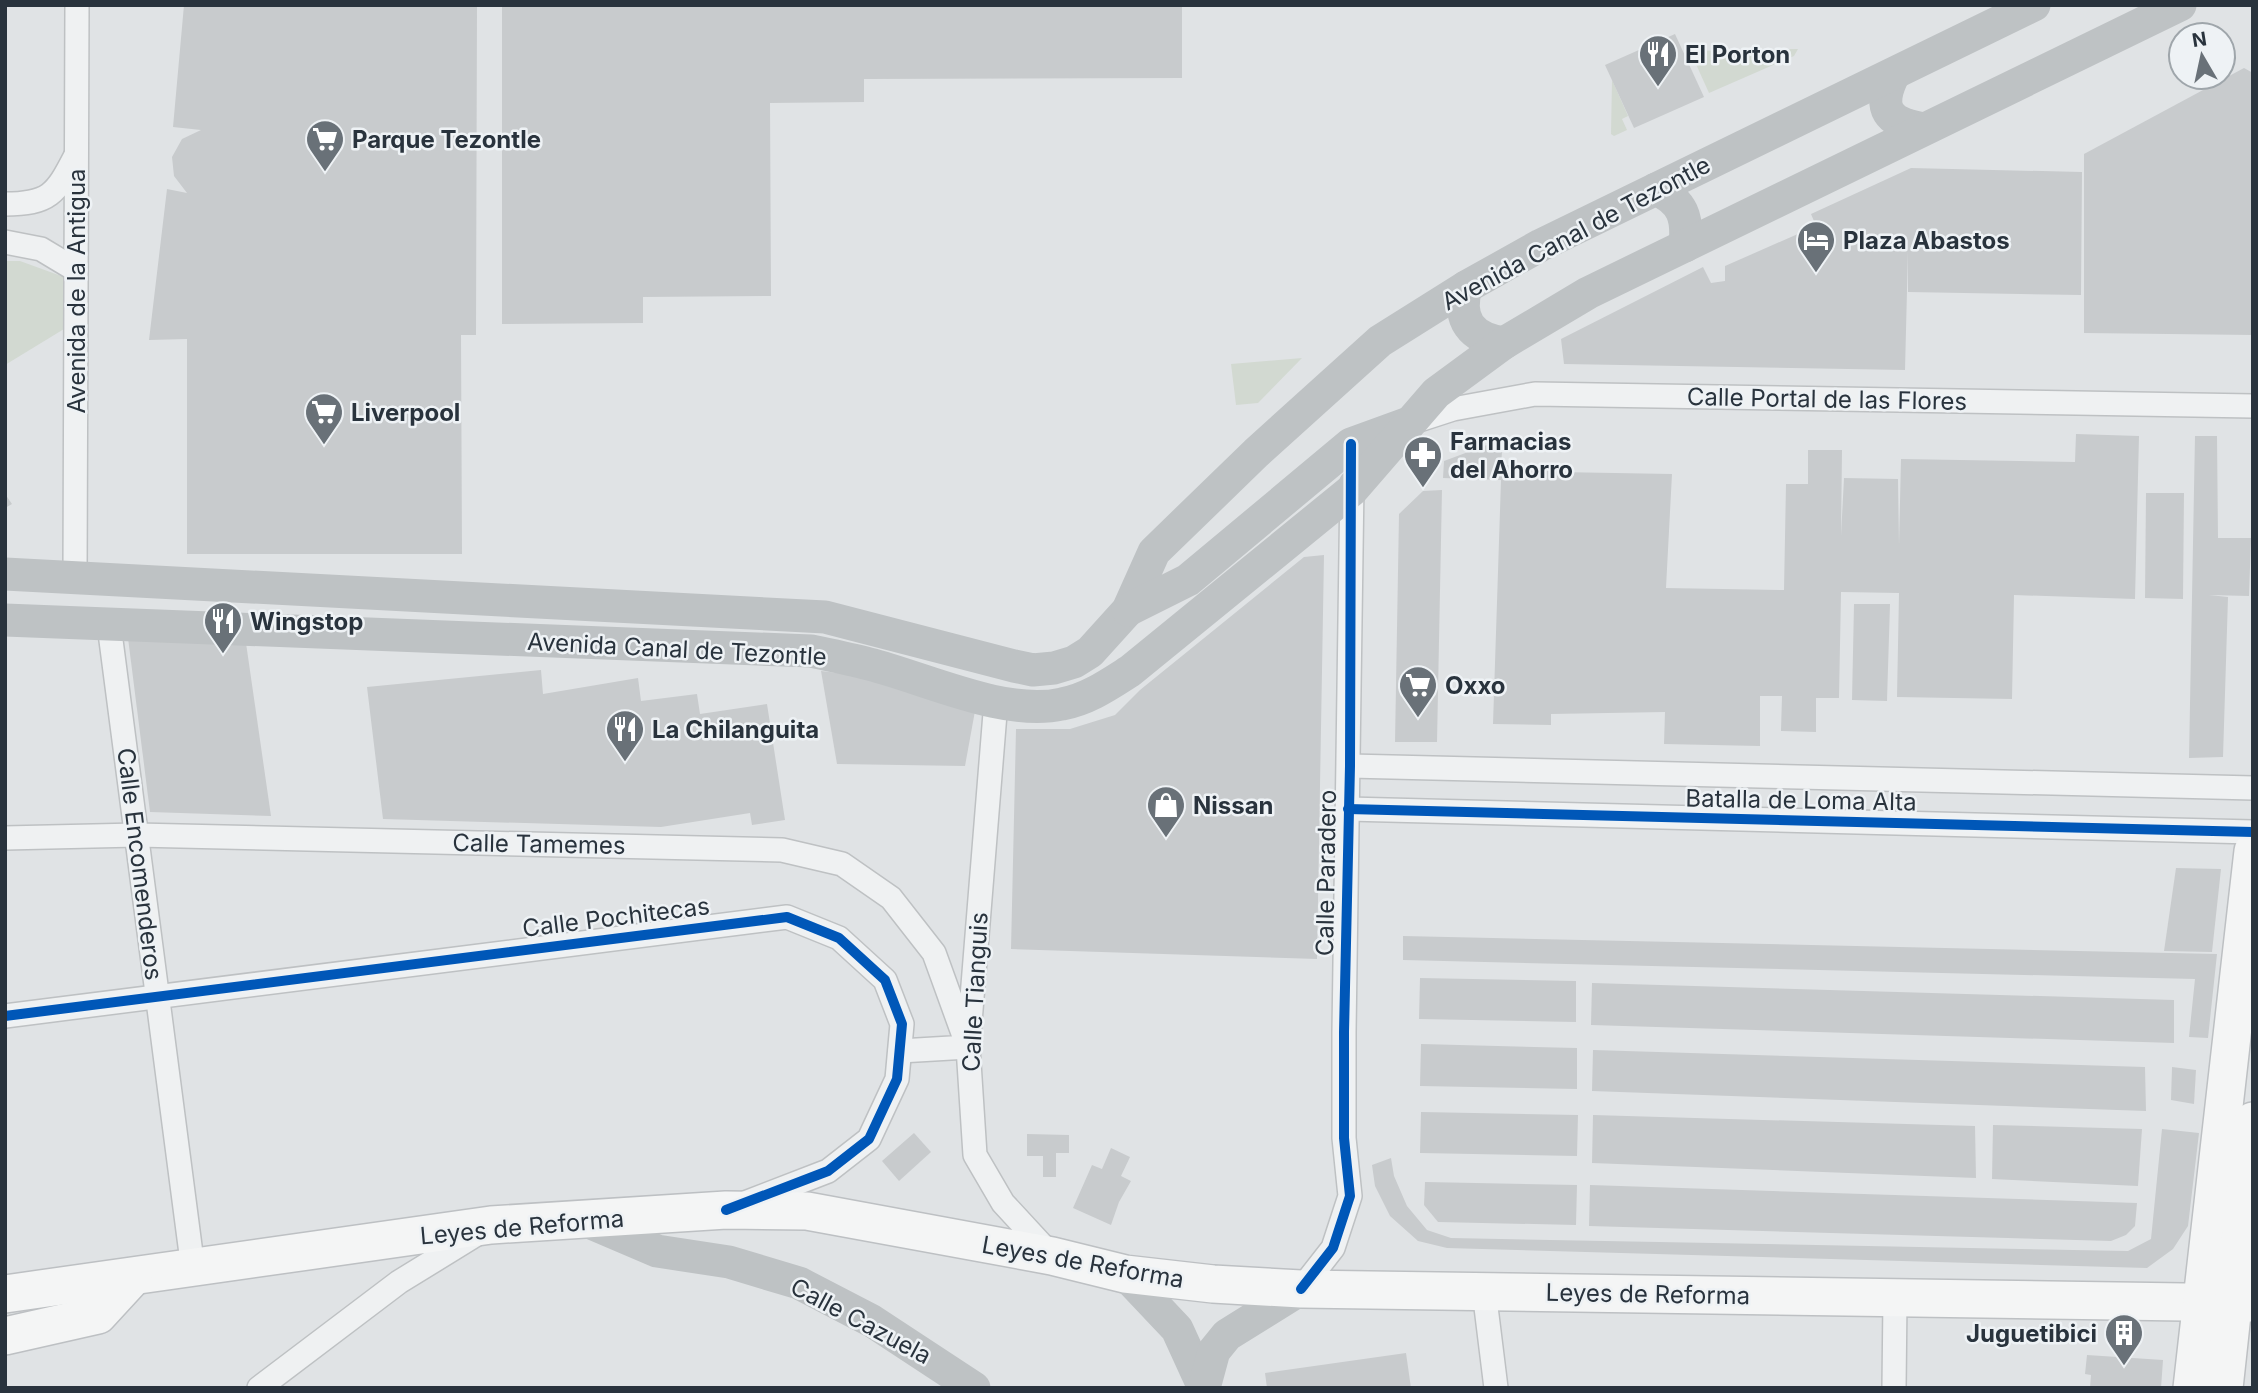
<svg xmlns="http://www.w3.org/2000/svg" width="2258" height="1393" font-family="Inter,sans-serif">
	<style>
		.green { fill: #d2d9d1 }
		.building { fill: #c8cbcd }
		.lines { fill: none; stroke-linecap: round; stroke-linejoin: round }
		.minor-casing { stroke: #bec1c3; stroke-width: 26 }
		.primary-casing { stroke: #bdc0c3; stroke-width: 40 }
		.minor { stroke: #eff1f2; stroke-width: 23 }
		.secondary { stroke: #bec2c4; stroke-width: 33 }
		.primary { stroke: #f4f5f5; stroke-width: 37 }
		.cycleway-casing { stroke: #eef2f5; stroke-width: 15 }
		.cycleway { stroke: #0057b8; stroke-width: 10 }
		.labels { text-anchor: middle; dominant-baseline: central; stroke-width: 5; stroke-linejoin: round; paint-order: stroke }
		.poi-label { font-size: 24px; font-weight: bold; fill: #29333d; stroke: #eef2f5; text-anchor: start }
		.street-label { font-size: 24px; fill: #29333d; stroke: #eef2f5 }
	</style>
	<rect width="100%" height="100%" fill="#e0e3e5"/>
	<g class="green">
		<path d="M 1798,49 L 1794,56 L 1709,93 L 1690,51 Z"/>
		<path d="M 1612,80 L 1628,116 L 1622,119 L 1627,130 L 1614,136 L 1611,134 Z"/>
		<path d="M 5,261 L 20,261 L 64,277 L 64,329 L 5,365 Z"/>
		<path d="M 1302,358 L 1258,403 L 1236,405 L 1231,364 Z"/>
	</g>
	<g class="building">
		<path d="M 184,5 L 477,5 L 476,335 L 461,335 L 462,554 L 187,554 L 187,339 L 149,340 L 167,189 L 187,193 L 174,176 L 172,157 L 182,139 L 201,130 L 173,127 Z"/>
		<path d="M 502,5 L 1182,5 L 1182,78 L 864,79 L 864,102 L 770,103 L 771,296 L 643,297 L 643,323 L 502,324 Z"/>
		<path d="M 1675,34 L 1704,97 L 1634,128 L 1605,65 Z"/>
		<path d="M 2244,68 L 2253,73 L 2253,335 L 2084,333 L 2084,154 Z"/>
		<path d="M 1911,168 L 2082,172 L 2081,295 L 1908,292 L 1908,251 L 1905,370 L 1564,364 L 1561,339 L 1703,267 L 1711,283 L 1725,281 L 1725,266 L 1816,226 L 1811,214 Z"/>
		<path d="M 2076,434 L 2139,436 L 2135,599 L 2014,595 L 2012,699 L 1897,697 L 1899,593 L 1841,592 L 1839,698 L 1816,698 L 1816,732 L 1781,731 L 1782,696 L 1760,696 L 1760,746 L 1664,744 L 1665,712 L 1551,714 L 1551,725 L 1493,724 L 1501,480 L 1443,478 L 1444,461 L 1503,439 L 1501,465 L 1557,467 L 1557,472 L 1672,474 L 1666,588 L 1784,590 L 1786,484 L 1808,484 L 1808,450 L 1842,450 L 1841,536 L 1844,478 L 1898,479 L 1899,545 L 1901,459 L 2075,462 Z"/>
		<path d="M 2195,436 L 2217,436 L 2218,538 L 2251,538 L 2249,596 L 2209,595 L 2228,597 L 2223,757 L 2189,758 Z"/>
		<path d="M 1442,490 L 1437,742 L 1395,742 L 1399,514 L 1423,491 Z"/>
		<path d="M 2146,493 L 2184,493 L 2183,599 L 2145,598 Z"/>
		<path d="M 5,494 L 12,504 L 5,508 Z"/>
		<path d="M 1324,555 L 1317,959 L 1011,949 L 1016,729 L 1070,729 L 1115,715 L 1140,690 L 1304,557 Z"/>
		<path d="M 1854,604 L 1890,604 L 1887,701 L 1852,700 Z"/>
		<path d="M 128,638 L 246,643 L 271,816 L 150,812 Z"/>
		<path d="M 541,670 L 543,694 L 638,678 L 641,701 L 697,694 L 700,714 L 767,704 L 785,820 L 752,825 L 750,813 L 661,827 L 383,819 L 367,687 Z"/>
		<path d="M 821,671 L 880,678 L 975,711 L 965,766 L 837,764 Z"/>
		<path d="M 2176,868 L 2221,869 L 2212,952 L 2164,951 Z"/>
		<path d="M 1403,936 L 2217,954 L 2208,1038 L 2189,1037 L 2195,979 L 1403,960 Z"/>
		<path d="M 1420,978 L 1576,981 L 1576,1022 L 1419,1019 Z"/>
		<path d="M 1592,983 L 2174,1000 L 2174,1043 L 1591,1025 Z"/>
		<path d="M 1421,1044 L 1577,1048 L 1577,1089 L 1420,1086 Z"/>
		<path d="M 1593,1050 L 2145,1067 L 2146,1111 L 1592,1091 Z"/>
		<path d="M 2172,1067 L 2196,1070 L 2194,1104 L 2171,1100 Z"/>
		<path d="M 1421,1112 L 1578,1115 L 1577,1156 L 1420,1153 Z"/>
		<path d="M 1593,1115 L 1975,1126 L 1976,1178 L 1592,1163 Z"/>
		<path d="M 1993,1125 L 2142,1129 L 2138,1186 L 1992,1179 Z"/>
		<path d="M 2162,1129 L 2199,1133 L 2188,1226 L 2173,1249 L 2147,1268 L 1447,1248 L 1418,1241 L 1390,1216 L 1375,1186 L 1372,1165 L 1391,1158 L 1394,1176 L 1407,1206 L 1427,1230 L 1451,1238 L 2128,1251 L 2151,1239 Z"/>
		<path d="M 914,1133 L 931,1152 L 899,1181 L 882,1161 Z"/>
		<path d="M 1027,1134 L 1069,1135 L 1069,1153 L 1056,1153 L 1056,1177 L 1043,1177 L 1043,1156 L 1027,1156 Z"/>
		<path d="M 1111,1148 L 1130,1157 L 1121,1176 L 1131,1181 L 1119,1202 L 1111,1225 L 1073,1208 L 1092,1165 L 1102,1169 Z"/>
		<path d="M 1425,1182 L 1577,1185 L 1576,1225 L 1438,1222 L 1424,1205 Z"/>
		<path d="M 1590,1185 L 2137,1203 L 2135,1226 L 2126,1235 L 2111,1241 L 1589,1226 Z"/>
		<path d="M 1406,1353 L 1411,1388 L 1267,1388 L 1265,1373 Z"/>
		<path d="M 2087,1355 L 2163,1360 L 2161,1388 L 2090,1388 L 2091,1375 L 2085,1374 Z"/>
	</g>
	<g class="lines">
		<defs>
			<g id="minor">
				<path d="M 5,204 C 49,204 56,194 75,157"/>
				<path d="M 5,242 L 41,249 L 76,270"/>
				<path d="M 1413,422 L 1453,409 L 1535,394 L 2253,406"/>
				<path d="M 75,578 L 77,5"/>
				<path d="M 109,625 L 193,1269"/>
				<path d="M 996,701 L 968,1047 L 975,1155 L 1003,1203 L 1052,1256"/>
				<path d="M 1350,766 L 2253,788"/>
				<path d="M 1348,809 L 2253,832"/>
				<path d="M 5,838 L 137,835 L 782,850 L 842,864 L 891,898 L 934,953 L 968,1047 L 900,1051"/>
				<path d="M 5,1016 L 787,917 L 839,938 L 885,980 L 902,1024 L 897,1079 L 869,1139 L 828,1171 L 745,1203"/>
				<path d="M 1301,1289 L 1333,1248 L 1350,1196 L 1344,1138 L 1344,1032 L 1352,483"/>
				<path d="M 1484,1291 L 1496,1388"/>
				<path d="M 259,1388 L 399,1282 L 477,1234"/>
				<path d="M 1894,1388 L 1895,1299"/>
			</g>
			<g id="primary">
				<path d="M 5,1294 L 491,1225 L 726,1210 L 807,1211 L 1052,1256 L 1125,1274 L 1213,1284 L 1301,1289 L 2253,1303"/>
				<path d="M 5,1336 L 98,1315 L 133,1277"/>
				<path d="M 2192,1388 L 2253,851"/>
				<path d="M 2224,1388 L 2253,1121"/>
			</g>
		</defs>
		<use href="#minor" class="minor-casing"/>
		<use href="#primary" class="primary-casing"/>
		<use href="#minor" class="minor"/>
		<g class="secondary">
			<path d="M 1894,74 C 1876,109 1888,123 1924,129"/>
			<path d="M 1656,189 C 1683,202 1688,217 1685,246"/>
			<path d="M 1466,287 C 1457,320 1471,338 1504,343"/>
			<path d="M 5,574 L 825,617 L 1014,666 L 1033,670 L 1054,668 L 1074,662 L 1090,652 L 1128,610 L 1154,552 L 1256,453 L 1380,341 L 1466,287 L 1541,245 L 2034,5"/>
			<path d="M 1128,610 L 1188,580 L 1351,444 L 1406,424"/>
			<path d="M 5,620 L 811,651 C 830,655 850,659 869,664 C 925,678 1005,717 1062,704 C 1088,699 1108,685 1130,671 L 1352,490 L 1436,393 L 1504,343 L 1588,293 L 2180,5"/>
			<path d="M 582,1219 L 657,1251 L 729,1262 L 799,1283 L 872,1321 L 974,1388"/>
			<path d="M 1125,1274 L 1177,1329 L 1204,1388"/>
			<path d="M 1204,1388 L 1214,1351 L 1227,1335 L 1301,1289"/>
		</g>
		<use href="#primary" class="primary"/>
		<defs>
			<g id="cycleway">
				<path d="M 1348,809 L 2253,832"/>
				<path d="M 5,1016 L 787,917 L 839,938 L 885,980 L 902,1024 L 897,1079 L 869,1139 L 828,1171 L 726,1210"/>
				<path d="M 1301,1289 L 1333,1248 L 1350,1196 L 1344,1138 L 1344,1032 L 1350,766 L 1351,444"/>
			</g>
		</defs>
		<use href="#cycleway" class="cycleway-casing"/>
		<use href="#cycleway" class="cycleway"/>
	</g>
	<defs>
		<symbol id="restaurant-pin" viewBox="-11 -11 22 30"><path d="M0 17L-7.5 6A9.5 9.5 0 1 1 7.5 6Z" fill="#697178" stroke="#eef2f5"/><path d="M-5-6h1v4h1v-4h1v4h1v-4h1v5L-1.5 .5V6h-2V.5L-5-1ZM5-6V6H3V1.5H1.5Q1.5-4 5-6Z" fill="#fff"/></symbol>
		<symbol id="supermarket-pin" viewBox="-11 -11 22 30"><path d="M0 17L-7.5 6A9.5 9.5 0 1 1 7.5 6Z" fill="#697178" stroke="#eef2f5"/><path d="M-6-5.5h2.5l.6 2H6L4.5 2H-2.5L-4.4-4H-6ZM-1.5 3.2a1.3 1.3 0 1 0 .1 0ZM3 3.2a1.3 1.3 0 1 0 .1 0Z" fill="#fff"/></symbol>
		<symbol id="hotel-pin" viewBox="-11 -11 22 30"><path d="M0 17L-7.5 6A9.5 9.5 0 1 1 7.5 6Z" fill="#697178" stroke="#eef2f5"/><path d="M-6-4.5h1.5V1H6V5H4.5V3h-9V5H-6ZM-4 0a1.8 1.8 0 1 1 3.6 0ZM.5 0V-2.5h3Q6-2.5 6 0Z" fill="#fff"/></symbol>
		<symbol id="pharmacy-pin" viewBox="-11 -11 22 30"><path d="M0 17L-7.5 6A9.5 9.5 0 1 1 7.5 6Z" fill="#697178" stroke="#eef2f5"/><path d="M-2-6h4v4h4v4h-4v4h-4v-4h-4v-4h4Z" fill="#fff"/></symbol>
		<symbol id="shop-pin" viewBox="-11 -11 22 30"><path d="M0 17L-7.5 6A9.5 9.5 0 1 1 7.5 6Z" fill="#697178" stroke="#eef2f5"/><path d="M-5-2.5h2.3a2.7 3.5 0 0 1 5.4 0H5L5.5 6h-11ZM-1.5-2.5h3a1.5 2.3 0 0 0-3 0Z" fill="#fff"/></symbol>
		<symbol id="building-pin" viewBox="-11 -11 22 30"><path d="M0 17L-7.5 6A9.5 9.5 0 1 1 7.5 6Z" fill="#697178" stroke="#eef2f5"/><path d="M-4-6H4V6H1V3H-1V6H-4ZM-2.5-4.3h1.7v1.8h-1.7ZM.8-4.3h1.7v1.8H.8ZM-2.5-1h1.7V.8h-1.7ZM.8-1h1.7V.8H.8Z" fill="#fff"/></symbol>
	</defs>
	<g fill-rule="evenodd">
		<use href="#restaurant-pin" x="1636" y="32" width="44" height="60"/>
		<use href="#supermarket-pin" x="303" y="117" width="44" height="60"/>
		<use href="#hotel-pin" x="1794" y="218" width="44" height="60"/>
		<use href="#supermarket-pin" x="302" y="390" width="44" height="60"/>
		<use href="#pharmacy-pin" x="1401" y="433" width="44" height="60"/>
		<use href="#restaurant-pin" x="201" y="599" width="44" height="60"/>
		<use href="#supermarket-pin" x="1396" y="663" width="44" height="60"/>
		<use href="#restaurant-pin" x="603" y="707" width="44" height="60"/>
		<use href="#shop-pin" x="1144" y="783" width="44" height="60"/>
		<use href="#building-pin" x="2102" y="1311" width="44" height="60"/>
	</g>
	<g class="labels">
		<g class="poi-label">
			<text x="1685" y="54">El Porton</text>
			<text x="352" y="139">Parque Tezontle</text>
			<text x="1843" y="240">Plaza Abastos</text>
			<text x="351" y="412">Liverpool</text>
			<text x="1450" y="441">Farmacias<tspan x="1450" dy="28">del Ahorro</tspan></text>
			<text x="250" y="621">Wingstop</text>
			<text x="1445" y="685">Oxxo</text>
			<text x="652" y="729">La Chilanguita</text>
			<text x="1193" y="805">Nissan</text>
			<text x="2097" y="1333" text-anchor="end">Juguetibici</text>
		</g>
		<g class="street-label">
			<text transform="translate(1576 233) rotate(-28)">Avenida Canal de Tezontle</text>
			<text transform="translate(76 291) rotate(-90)">Avenida de la Antigua</text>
			<text transform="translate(1827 399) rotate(1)">Calle Portal de las Flores</text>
			<text transform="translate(677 649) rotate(3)">Avenida Canal de Tezontle</text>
			<text transform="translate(1801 800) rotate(1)">Batalla de Loma Alta</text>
			<text transform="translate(539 844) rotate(1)">Calle Tamemes</text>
			<text transform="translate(140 864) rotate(83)">Calle Encomenderos</text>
			<text transform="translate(1326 873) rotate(-89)">Calle Paradero</text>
			<text transform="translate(616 917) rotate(-7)">Calle Pochitecas</text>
			<text transform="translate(975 992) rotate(-87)">Calle Tianguis</text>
			<text transform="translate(522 1227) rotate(-5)">Leyes de Reforma</text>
			<text transform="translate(1083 1262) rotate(10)">Leyes de Reforma</text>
			<text transform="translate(1648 1294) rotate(1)">Leyes de Reforma</text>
			<text transform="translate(861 1321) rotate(28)">Calle Cazuela</text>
		</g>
	</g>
	<rect width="2258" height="1393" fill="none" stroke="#29333d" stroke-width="14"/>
	<g transform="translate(2202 56) rotate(351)"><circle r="33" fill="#eef2f5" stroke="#9fa6ab" stroke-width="2"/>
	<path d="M0-5L12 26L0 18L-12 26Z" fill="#697178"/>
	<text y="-10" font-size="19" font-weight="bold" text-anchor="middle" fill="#29333d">N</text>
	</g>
</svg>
